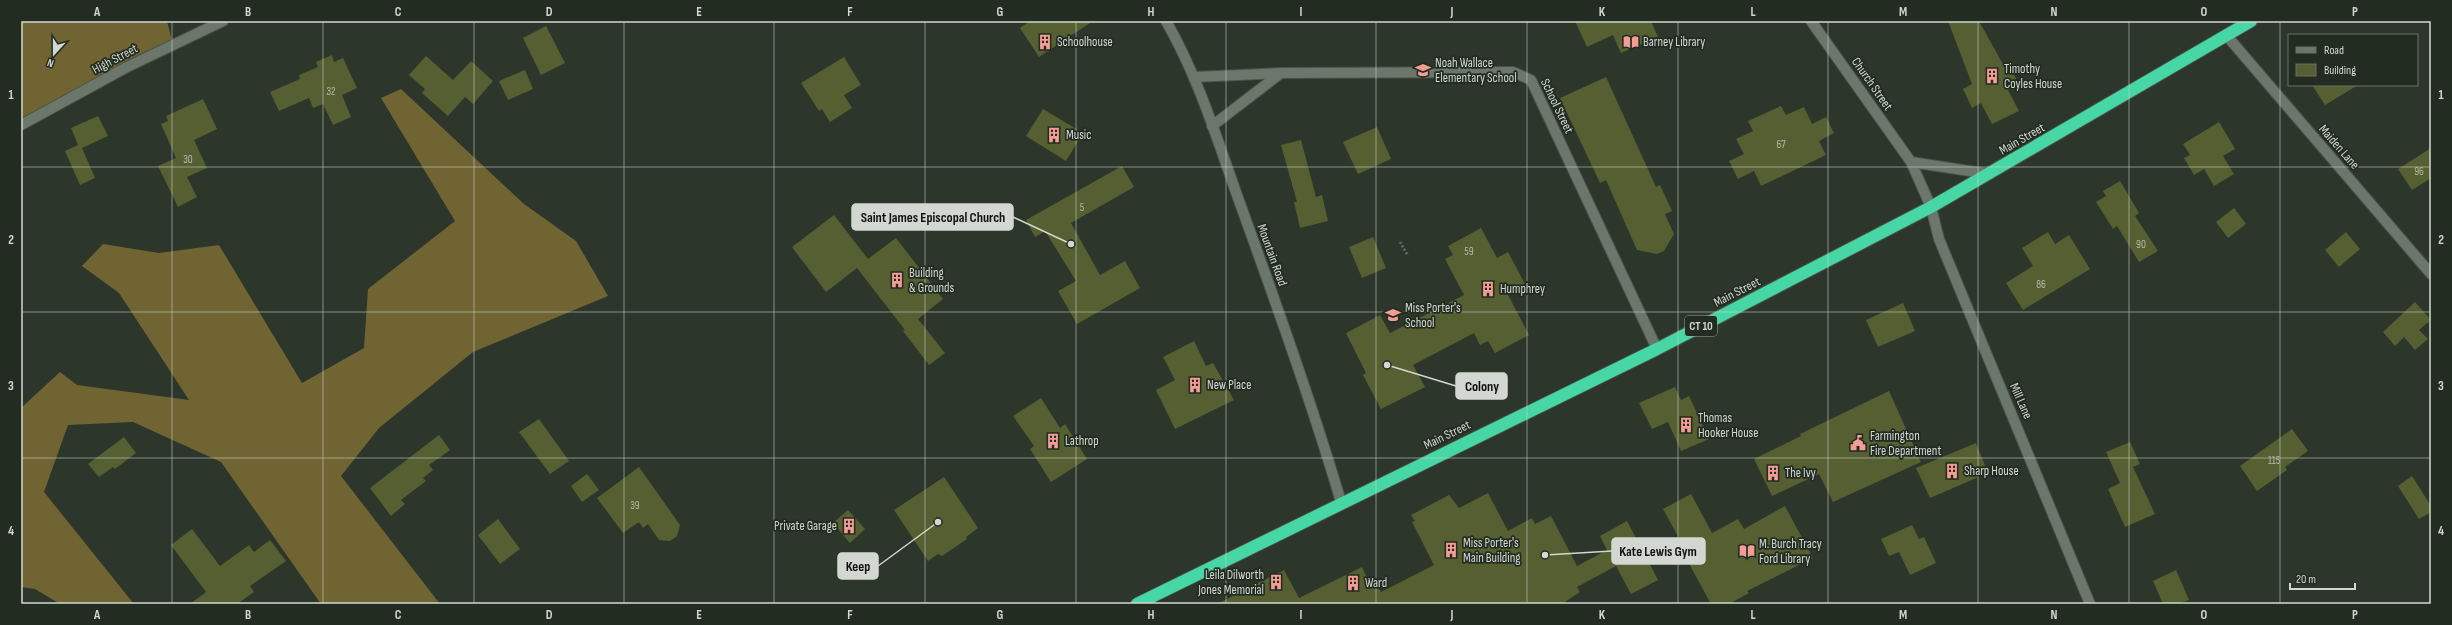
<svg xmlns="http://www.w3.org/2000/svg" width="2452" height="625" font-family="'Sofia Sans Condensed',sans-serif">
	<style>
		.forest { fill: #706433 }
		.building { fill: #555f31 }
		.lines { fill: none; stroke-linecap: round; stroke-linejoin: round }
		.street-casing { stroke: #495248; stroke-width: 12 }
		.highway-casing { stroke: #495248; stroke-width: 14 }
		.path { stroke: #687067; stroke-width: 2.5; stroke-dasharray: 2 2; stroke-linecap: butt }
		.street { stroke: #6b776a; stroke-width: 10 }
		.highway { stroke: #47d6a6; stroke-width: 12 }
		.grid { fill: none; stroke: #d2d8d1; stroke-width: 1; stroke-opacity: 0.55 }
		.labels { text-anchor: middle; dominant-baseline: central; stroke-width: 3.5; stroke-linejoin: round; paint-order: stroke }
		.number-label { font-size: 11px; fill: #b3baa9 }
		.shield { fill: #222c21; stroke: #9da49c; stroke-width: 1 }
		.shield-label { font-size: 12px; font-weight: bold; fill: #d2d8d1 }
		.poi-label { font-size: 13px; fill: #d2d8d1; stroke: #222c21; text-anchor: start }
		.street-label { font-size: 13px; fill: #d2d8d1; stroke: #222c21 }
		.leader { fill: none; stroke: #d2d8d1; stroke-width: 1.5 }
		.callout-dot { fill: #d2d8d1; stroke: #222c21; stroke-width: 1.5 }
		.callout { fill: #d2d8d1; stroke: #d2d8d1; stroke-width: 1.5 }
		.callout-label { font-size: 14px; text-anchor: middle; font-weight: bold; fill: #111 }
		.neatline { fill: none; stroke: #d2d8d1; stroke-width: 1.5 }
		.grid-label { font-size: 13px; text-anchor: middle; font-weight: bold; fill: #d2d8d1 }
	</style>
	<rect width="100%" height="100%" fill="#2c362b"/>
	<g class="forest">
		<path d="M 21,21 L 167,21 L 173,45 L 21,125 Z"/>
		<path d="M 401,89 L 524,204 L 576,241 L 608,296 L 473,352 L 379,428 L 341,476 L 440,604 L 321,604 L 221,462 L 133,422 L 68,425 L 44,492 L 134,604 L 60,604 L 35,589 L 21,587 L 21,408 L 60,372 L 77,385 L 189,400 L 119,293 L 82,266 L 103,244 L 159,253 L 219,245 L 302,383 L 364,348 L 368,289 L 455,221 L 381,98 Z"/>
	</g>
	<g class="building">
		<path d="M 1030,21 L 1093,21 L 1039,57 L 1020,28 Z"/>
		<path d="M 1575,21 L 1651,21 L 1658,37 L 1621,53 L 1613,35 L 1587,47 Z"/>
		<path d="M 1948,21 L 1979,21 L 2005,68 L 2010,66 L 2019,85 L 2008,90 L 2019,111 L 1992,124 L 1981,103 L 1972,108 L 1963,89 L 1972,84 Z"/>
		<path d="M 546,26 L 565,63 L 541,75 L 523,38 Z"/>
		<path d="M 332,55 L 334,62 L 343,58 L 357,88 L 342,95 L 351,117 L 333,125 L 323,104 L 313,108 L 309,98 L 279,111 L 270,92 L 300,79 L 299,75 L 318,67 L 316,62 Z"/>
		<path d="M 426,56 L 453,80 L 471,61 L 493,81 L 473,104 L 465,97 L 448,116 L 422,93 L 425,89 L 409,75 Z"/>
		<path d="M 844,57 L 861,85 L 844,95 L 852,108 L 830,122 L 822,109 L 819,111 L 801,83 Z"/>
		<path d="M 525,70 L 533,89 L 508,100 L 499,81 Z"/>
		<path d="M 1606,77 L 1656,187 L 1660,185 L 1672,211 L 1665,214 L 1674,234 L 1664,251 L 1657,254 L 1637,250 L 1606,180 L 1600,183 L 1560,98 Z"/>
		<path d="M 2312,85 L 2358,85 L 2325,105 Z"/>
		<path d="M 203,99 L 217,129 L 194,140 L 207,168 L 187,177 L 197,197 L 178,207 L 158,166 L 176,158 L 161,124 L 168,121 L 166,116 Z"/>
		<path d="M 1781,106 L 1786,115 L 1804,107 L 1812,124 L 1826,117 L 1834,133 L 1819,141 L 1826,155 L 1761,186 L 1754,171 L 1738,179 L 1729,161 L 1744,154 L 1736,139 L 1753,131 L 1748,121 Z"/>
		<path d="M 1043,109 L 1083,133 L 1066,161 L 1026,136 Z"/>
		<path d="M 98,116 L 108,136 L 82,148 L 95,178 L 80,185 L 65,151 L 78,145 L 71,128 Z"/>
		<path d="M 2219,122 L 2235,149 L 2223,156 L 2234,174 L 2214,186 L 2204,169 L 2194,175 L 2184,158 L 2190,155 L 2183,144 Z"/>
		<path d="M 1377,127 L 1391,159 L 1358,174 L 1343,142 Z"/>
		<path d="M 1301,140 L 1316,197 L 1322,195 L 1328,221 L 1300,228 L 1294,202 L 1297,202 L 1281,145 Z"/>
		<path d="M 2431,148 L 2431,178 L 2412,190 L 2398,169 Z"/>
		<path d="M 1122,166 L 1134,187 L 1071,223 L 1100,275 L 1125,261 L 1140,288 L 1077,324 L 1058,291 L 1076,281 L 1045,231 L 1035,237 L 1026,220 Z"/>
		<path d="M 2120,181 L 2139,213 L 2135,216 L 2158,251 L 2139,262 L 2117,226 L 2113,229 L 2096,202 L 2106,196 L 2103,191 Z"/>
		<path d="M 2234,208 L 2246,224 L 2228,238 L 2216,222 Z"/>
		<path d="M 834,215 L 868,259 L 896,238 L 943,299 L 918,319 L 945,353 L 929,365 L 903,331 L 905,330 L 857,268 L 826,292 L 792,247 Z"/>
		<path d="M 1481,228 L 1497,258 L 1508,252 L 1525,284 L 1507,293 L 1529,335 L 1495,353 L 1488,341 L 1480,345 L 1474,333 L 1413,365 L 1425,387 L 1381,409 L 1363,375 L 1366,373 L 1346,333 L 1380,315 L 1390,333 L 1464,295 L 1445,259 L 1453,255 L 1448,246 Z"/>
		<path d="M 2048,232 L 2055,244 L 2069,235 L 2090,269 L 2023,310 L 2006,283 L 2033,266 L 2022,248 Z"/>
		<path d="M 2346,232 L 2360,249 L 2339,267 L 2325,250 Z"/>
		<path d="M 1373,237 L 1386,268 L 1362,278 L 1349,247 Z"/>
		<path d="M 2415,302 L 2431,320 L 2419,330 L 2428,339 L 2415,350 L 2404,337 L 2395,346 L 2383,332 Z"/>
		<path d="M 1903,303 L 1915,331 L 1878,347 L 1866,320 Z"/>
		<path d="M 1194,341 L 1206,366 L 1213,363 L 1234,400 L 1175,429 L 1156,390 L 1175,380 L 1163,357 Z"/>
		<path d="M 1675,387 L 1681,400 L 1689,396 L 1709,439 L 1681,451 L 1668,422 L 1652,429 L 1639,403 Z"/>
		<path d="M 1889,391 L 1921,462 L 1833,502 L 1819,474 L 1772,496 L 1754,459 L 1801,436 L 1800,434 Z"/>
		<path d="M 1041,398 L 1060,428 L 1065,424 L 1087,459 L 1051,482 L 1030,449 L 1034,446 L 1013,416 Z"/>
		<path d="M 539,419 L 569,461 L 550,474 L 519,432 Z"/>
		<path d="M 2292,429 L 2308,451 L 2285,467 L 2287,470 L 2257,491 L 2240,466 Z"/>
		<path d="M 439,435 L 450,450 L 429,465 L 433,470 L 423,478 L 426,481 L 401,500 L 405,504 L 391,516 L 370,488 Z"/>
		<path d="M 124,437 L 136,453 L 115,469 L 113,467 L 99,477 L 88,464 Z"/>
		<path d="M 2130,442 L 2140,464 L 2133,467 L 2155,514 L 2125,527 L 2108,489 L 2120,483 L 2106,452 Z"/>
		<path d="M 1976,443 L 1988,473 L 1930,498 L 1916,468 Z"/>
		<path d="M 639,467 L 680,525 L 677,536 L 670,541 L 659,540 L 648,524 L 643,528 L 639,522 L 623,533 L 597,498 Z"/>
		<path d="M 587,474 L 599,490 L 582,502 L 571,486 Z"/>
		<path d="M 2412,476 L 2431,506 L 2431,512 L 2419,519 L 2398,486 Z"/>
		<path d="M 944,477 L 978,528 L 966,537 L 967,539 L 942,556 L 938,554 L 928,561 L 894,510 Z"/>
		<path d="M 1488,493 L 1508,531 L 1532,518 L 1535,524 L 1551,516 L 1577,566 L 1607,550 L 1600,536 L 1627,521 L 1658,580 L 1631,594 L 1616,566 L 1577,587 L 1580,592 L 1562,604 L 1217,604 L 1284,570 L 1299,598 L 1362,567 L 1368,580 L 1373,578 L 1381,592 L 1434,565 L 1412,522 L 1415,521 L 1411,515 L 1449,495 L 1459,508 Z"/>
		<path d="M 1691,494 L 1712,533 L 1738,519 L 1744,529 L 1785,506 L 1813,558 L 1747,591 L 1749,593 L 1729,604 L 1711,604 L 1687,560 L 1690,558 L 1663,509 Z"/>
		<path d="M 848,510 L 865,529 L 850,543 L 833,523 Z"/>
		<path d="M 498,519 L 520,549 L 500,564 L 478,535 Z"/>
		<path d="M 1912,525 L 1919,539 L 1924,537 L 1936,563 L 1910,575 L 1899,552 L 1889,556 L 1881,539 Z"/>
		<path d="M 192,529 L 220,566 L 249,545 L 254,552 L 270,540 L 286,561 L 250,586 L 254,592 L 237,604 L 190,604 L 206,592 L 171,545 Z"/>
		<path d="M 2176,570 L 2189,600 L 2178,604 L 2163,604 L 2153,581 Z"/>
	</g>
	<g class="lines">
		<defs>
			<g id="street">
				<path d="M 1166,21 C 1200,80 1219,146 1242,209 C 1277,306 1312,404 1341,502"/>
				<path d="M 1811,21 L 1911,162 L 1931,207 L 1939,239 L 2090,604"/>
				<path d="M 2227,36 L 2431,274"/>
				<path d="M 1194,77 L 1281,73 L 1513,72 L 1531,80 L 1657,349"/>
				<path d="M 21,125 L 127,67 L 223,21"/>
				<path d="M 1212,126 L 1281,73"/>
				<path d="M 1911,162 L 1989,174"/>
			</g>
			<path id="highway" d="M 1137,604 L 1657,349 L 1931,207 L 2251,21"/>
		</defs>
		<use href="#street" class="street-casing"/>
		<use href="#highway" class="highway-casing"/>
		<path class="path" d="M 1400,242 L 1408,256"/>
		<use href="#street" class="street"/>
		<use href="#highway" class="highway"/>
	</g>
	<path class="grid" d="M 172,21 L 172,604M 323,21 L 323,604M 474,21 L 474,604M 624,21 L 624,604M 774,21 L 774,604M 925,21 L 925,604M 1076,21 L 1076,604M 1226,21 L 1226,604M 1376,21 L 1376,604M 1527,21 L 1527,604M 1678,21 L 1678,604M 1828,21 L 1828,604M 1978,21 L 1978,604M 2129,21 L 2129,604M 2280,21 L 2280,604M 21,167 L 2431,167M 21,312 L 2431,312M 21,458 L 2431,458"/>
	<defs>
		<symbol id="building-bare" viewBox="-9 -9 18 18"><path d="M-4-6H4V6H1V3H-1V6H-4ZM-2.5-4.3h1.7v1.8h-1.7ZM.8-4.3h1.7v1.8H.8ZM-2.5-1h1.7V.8h-1.7ZM.8-1h1.7V.8H.8Z" fill="#f59c96" stroke="#222c21" stroke-width="2.5" paint-order="stroke"/></symbol>
		<symbol id="library-bare" viewBox="-9 -9 18 18"><path d="M-6-4Q-3-5.5-.7-3.5V5Q-3 3-6 4ZM6-4Q3-5.5 .7-3.5V5Q3 3 6 4Z" fill="#f59c96" stroke="#222c21" stroke-width="2.5" paint-order="stroke"/></symbol>
		<symbol id="school-bare" viewBox="-9 -9 18 18"><path d="M0-5L7-2L0 1L-7-2ZM-4 1L0 2.5L4 1V4Q0 6-4 4Z" fill="#f59c96" stroke="#222c21" stroke-width="2.5" paint-order="stroke"/></symbol>
		<symbol id="civic-bare" viewBox="-9 -9 18 18"><path d="M-.6-6.5H3V-4.5H.6V-3L4-1V1h2V6H-6V1h2V-1L-.6-3ZM-1.2 2.5V6h2.4V2.5Z" fill="#f59c96" stroke="#222c21" stroke-width="2.5" paint-order="stroke"/></symbol>
	</defs>
	<g fill-rule="evenodd">
		<use href="#building-bare" x="1034" y="31" width="22" height="22"/>
		<use href="#library-bare" x="1620" y="31" width="22" height="22"/>
		<use href="#school-bare" x="1412" y="59" width="22" height="22"/>
		<use href="#building-bare" x="1981" y="65" width="22" height="22"/>
		<use href="#building-bare" x="1043" y="124" width="22" height="22"/>
		<use href="#building-bare" x="886" y="269" width="22" height="22"/>
		<use href="#building-bare" x="1477" y="278" width="22" height="22"/>
		<use href="#school-bare" x="1382" y="304" width="22" height="22"/>
		<use href="#building-bare" x="1184" y="374" width="22" height="22"/>
		<use href="#building-bare" x="1675" y="414" width="22" height="22"/>
		<use href="#building-bare" x="1042" y="430" width="22" height="22"/>
		<use href="#civic-bare" x="1847" y="432" width="22" height="22"/>
		<use href="#building-bare" x="1941" y="460" width="22" height="22"/>
		<use href="#building-bare" x="1762" y="462" width="22" height="22"/>
		<use href="#building-bare" x="838" y="515" width="22" height="22"/>
		<use href="#building-bare" x="1440" y="539" width="22" height="22"/>
		<use href="#library-bare" x="1736" y="540" width="22" height="22"/>
		<use href="#building-bare" x="1265" y="571" width="22" height="22"/>
		<use href="#building-bare" x="1342" y="572" width="22" height="22"/>
	</g>
	<g class="labels">
		<g class="number-label">
			<text x="331" y="91">32</text>
			<text x="1781" y="144">67</text>
			<text x="188" y="159">30</text>
			<text x="2419" y="171">96</text>
			<text x="1082" y="207">5</text>
			<text x="2141" y="244">90</text>
			<text x="1469" y="251">59</text>
			<text x="2041" y="284">86</text>
			<text x="2274" y="460">115</text>
			<text x="635" y="505">39</text>
		</g>
		<rect class="shield" x="1685" y="316" width="32" height="20" rx="3"/>
		<g class="shield-label">
			<text x="1701" y="326">CT 10</text>
		</g>
		<g class="poi-label">
			<text x="1057" y="42">Schoolhouse</text>
			<text x="1643" y="42">Barney Library</text>
			<text x="1435" y="63">Noah Wallace<tspan x="1435" dy="15">Elementary School</tspan></text>
			<text x="2004" y="69">Timothy<tspan x="2004" dy="15">Coyles House</tspan></text>
			<text x="1066" y="135">Music</text>
			<text x="909" y="273">Building<tspan x="909" dy="15">&amp; Grounds</tspan></text>
			<text x="1500" y="289">Humphrey</text>
			<text x="1405" y="308">Miss Porter's<tspan x="1405" dy="15">School</tspan></text>
			<text x="1207" y="385">New Place</text>
			<text x="1698" y="418">Thomas<tspan x="1698" dy="15">Hooker House</tspan></text>
			<text x="1870" y="436">Farmington<tspan x="1870" dy="15">Fire Department</tspan></text>
			<text x="1065" y="441">Lathrop</text>
			<text x="1964" y="471">Sharp House</text>
			<text x="1785" y="473">The Ivy</text>
			<text x="837" y="526" text-anchor="end">Private Garage</text>
			<text x="1463" y="543">Miss Porter's<tspan x="1463" dy="15">Main Building</tspan></text>
			<text x="1759" y="544">M. Burch Tracy<tspan x="1759" dy="15">Ford Library</tspan></text>
			<text x="1264" y="575" text-anchor="end">Leila Dilworth<tspan x="1264" dy="15">Jones Memorial</tspan></text>
			<text x="1365" y="583">Ward</text>
		</g>
		<g class="street-label">
			<text transform="translate(115 59) rotate(-28)">High Street</text>
			<text transform="translate(1872 84) rotate(55)">Church Street</text>
			<text transform="translate(1557 106) rotate(64)">School Street</text>
			<text transform="translate(2022 139) rotate(-30)">Main Street</text>
			<text transform="translate(2339 147) rotate(49)">Maiden Lane</text>
			<text transform="translate(1272 255) rotate(70)">Mountain Road</text>
			<text transform="translate(1737 292) rotate(-27)">Main Street</text>
			<text transform="translate(2021 401) rotate(66)">Mill Lane</text>
			<text transform="translate(1447 435) rotate(-26)">Main Street</text>
		</g>
	</g>
	<path class="leader" d="M1071 244L1013 217M1387 365L1456 386M1545 555L1612 551M938 522L878 566"/>
	<g class="callout-dot">
		<circle cx="1071" cy="244" r="4"/>
		<circle cx="1387" cy="365" r="4"/>
		<circle cx="1545" cy="555" r="4"/>
		<circle cx="938" cy="522" r="4"/>
	</g>
	<g class="callout">
		<rect x="852" y="204" width="161" height="26" rx="4"/>
		<rect x="1456" y="373" width="51" height="26" rx="4"/>
		<rect x="1612" y="538" width="93" height="26" rx="4"/>
		<rect x="838" y="553" width="40" height="26" rx="4"/>
	</g>
	<g class="callout-label">
		<text x="933" y="222">Saint James Episcopal Church</text>
		<text x="1482" y="391">Colony</text>
		<text x="1658" y="556">Kate Lewis Gym</text>
		<text x="858" y="571">Keep</text>
	</g>
	<rect width="2452" height="625" fill="none" stroke="#222c21" stroke-width="44"/>
	<rect x="2288" y="34" width="130" height="52" fill="#222c21" stroke="#687167"/>
	<rect x="2296" y="47" width="20" height="6" fill="#6b776a" stroke="#687167"/>
	<text x="2324" y="54" font-size="12" fill="#d2d8d1">Road</text>
	<rect x="2296" y="64" width="20" height="12" fill="#555f31" stroke="#687167"/>
	<text x="2324" y="74" font-size="12" fill="#d2d8d1">Building</text>
	<g transform="translate(54 54) rotate(201)" stroke="#222c21" stroke-width="3" paint-order="stroke">
	<path d="M0-3L7 15L0 10L-7 15Z" fill="#d2d8d1"/>
	<text y="-6" font-size="11" font-weight="bold" text-anchor="middle" fill="#d2d8d1">N</text>
	</g>
	<path d="M2290 583v6h65v-6" fill="none" stroke="#d2d8d1" stroke-width="2"/>
	<text x="2296" y="583" font-size="12" fill="#d2d8d1" stroke="#222c21" stroke-width="3" paint-order="stroke">20 m</text>
	<rect x="22" y="22" width="2408" height="581" class="neatline"/>
	<g class="grid-label">
		<text x="97" y="16">A</text>
		<text x="248" y="16">B</text>
		<text x="398" y="16">C</text>
		<text x="549" y="16">D</text>
		<text x="699" y="16">E</text>
		<text x="850" y="16">F</text>
		<text x="1000" y="16">G</text>
		<text x="1151" y="16">H</text>
		<text x="1301" y="16">I</text>
		<text x="1452" y="16">J</text>
		<text x="1602" y="16">K</text>
		<text x="1753" y="16">L</text>
		<text x="1903" y="16">M</text>
		<text x="2054" y="16">N</text>
		<text x="2204" y="16">O</text>
		<text x="2355" y="16">P</text>
		<text x="11" y="99">1</text>
		<text x="2441" y="99">1</text>
		<text x="11" y="244">2</text>
		<text x="2441" y="244">2</text>
		<text x="11" y="390">3</text>
		<text x="2441" y="390">3</text>
		<text x="11" y="535">4</text>
		<text x="2441" y="535">4</text>
		<text x="97" y="619">A</text>
		<text x="248" y="619">B</text>
		<text x="398" y="619">C</text>
		<text x="549" y="619">D</text>
		<text x="699" y="619">E</text>
		<text x="850" y="619">F</text>
		<text x="1000" y="619">G</text>
		<text x="1151" y="619">H</text>
		<text x="1301" y="619">I</text>
		<text x="1452" y="619">J</text>
		<text x="1602" y="619">K</text>
		<text x="1753" y="619">L</text>
		<text x="1903" y="619">M</text>
		<text x="2054" y="619">N</text>
		<text x="2204" y="619">O</text>
		<text x="2355" y="619">P</text>
	</g>
</svg>
